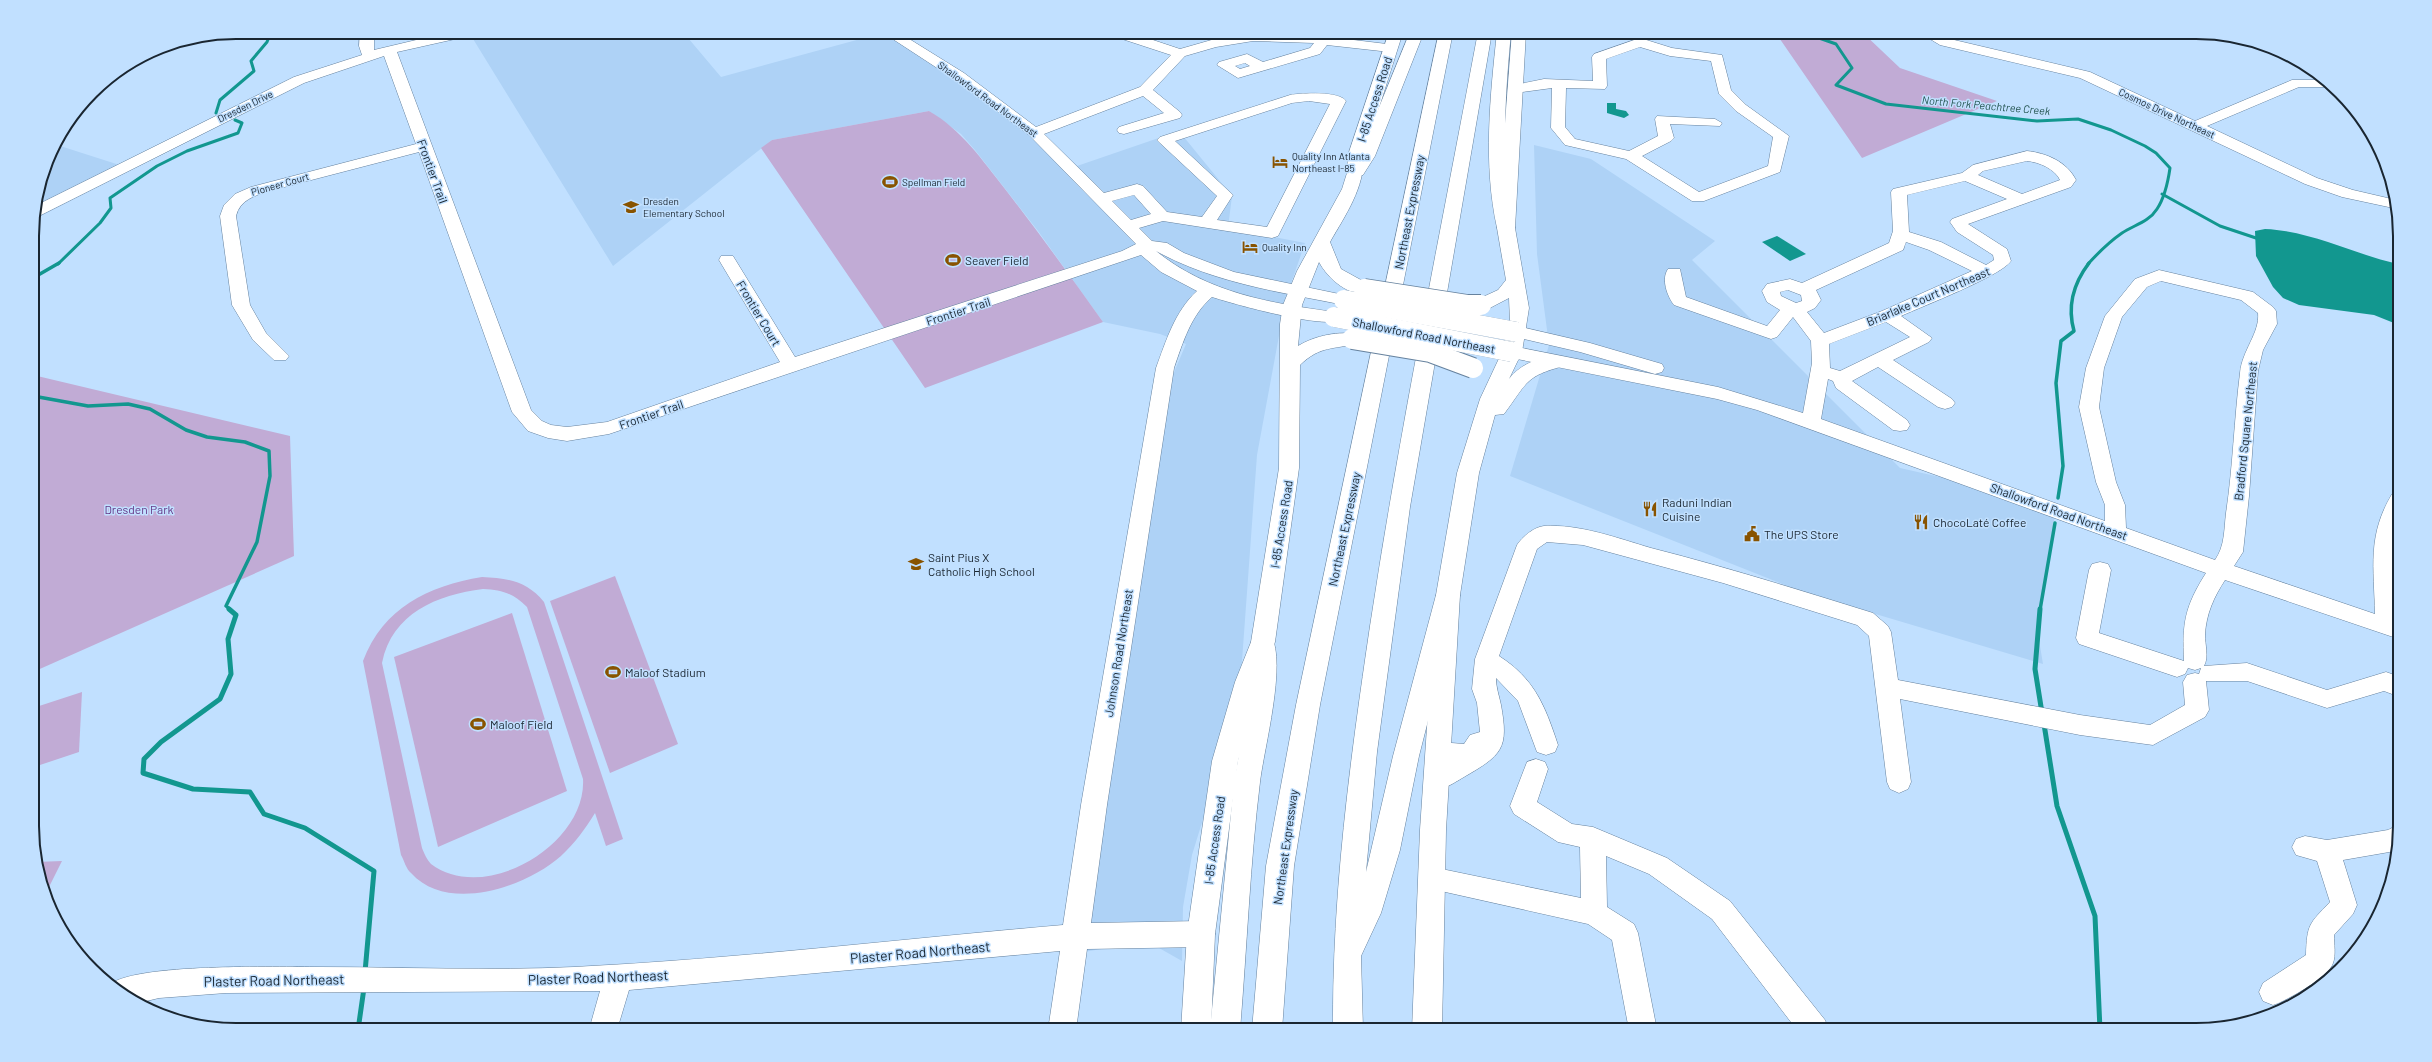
<svg xmlns="http://www.w3.org/2000/svg" width="2432" height="1062" font-family="Barlow,sans-serif">
	<style>
		.built { fill: #aed2f6 }
		.green { fill: #c1abd5; fill-rule: evenodd }
		.water { fill: #12978f }
		.lines { fill: none; stroke-linecap: round; stroke-linejoin: round }
		.stream-far2 { stroke: #12978f; stroke-width: 3 }
		.stream-far1 { stroke: #12978f; stroke-width: 3.5 }
		.stream { stroke: #12978f; stroke-width: 5 }
		.minor-casing { stroke: #66829e; stroke-width: 1 }
		.major-casing { stroke: #66829e; stroke-width: 1 }
		.highway-casing { stroke: #66829e; stroke-width: 1 }
		.minor { fill: #fff; fill-rule: evenodd }
		.major { fill: #fff; fill-rule: evenodd }
		.highway { fill: #fff; fill-rule: evenodd }
		.minor-bridge-casing { stroke: #66829e; stroke-width: 20; stroke-linecap: butt }
		.major-bridge-casing { stroke: #66829e; stroke-width: 22; stroke-linecap: butt }
		.minor-bridge { stroke: #fff; stroke-width: 20 }
		.major-bridge { stroke: #fff; stroke-width: 20 }
		.labels { text-anchor: middle; dominant-baseline: central; stroke-width: 3; stroke-linejoin: round; paint-order: stroke }
		.far-street-label { font-size: 10px; fill: #1a2631; stroke: #c1e0ff }
		.far-poi-label { font-size: 10px; fill: #1a2631; stroke: #c1e0ff; text-anchor: start }
		.far-water-label { font-size: 11px; font-style: italic; fill: #245551; stroke: #c1e0ff }
		.street-label { font-size: 12px; fill: #1a2631; stroke: #c1e0ff }
		.poi-label { font-size: 12px; fill: #1a2631; stroke: #c1e0ff; text-anchor: start }
		.park-label { font-size: 12px; fill: #643686; stroke: #c1e0ff }
		.near-street-label { font-size: 14px; fill: #1a2631; stroke: #c1e0ff }
		.rim { fill: none; stroke: #1a2631; stroke-width: 2 }
	</style>
	<rect width="100%" height="100%" fill="#c1e0ff"/>
	<g class="built">
		<path d="M 486,32 L 683,32 L 721,77 L 886,32 L 1035,129 L 1077,166 L 1179,131 L 1232,196 L 1228,228 L 1305,243 L 1286,298 L 1257,455 L 1239,702 L 1192,855 L 1183,907 L 1182,961 L 1152,944 L 1107,948 L 1078,953 L 1163,398 L 1186,344 L 1160,334 L 1103,322 L 1038,231 L 975,150 L 961,134 L 929,111 L 772,140 L 613,266 L 470,34 Z"/>
		<path d="M 54,144 L 132,169 L 33,220 Z"/>
		<path d="M 1534,145 L 1591,159 L 1715,241 L 1692,260 L 1900,468 L 1993,489 L 2055,514 L 2037,628 L 2043,664 L 1805,593 L 1510,476 L 1549,345 L 1537,254 Z"/>
	</g>
	<g class="green">
		<path d="M 1775,32 L 1862,32 L 1900,68 L 1997,101 L 1862,158 Z"/>
		<path d="M 929,111 C 962,130 982,160 1005,189 C 1039,233 1071,277 1103,322 L 925,388 L 761,148 L 772,140 Z"/>
		<path d="M 33,375 L 290,436 L 294,556 L 33,672 Z"/>
		<path d="M 615,576 L 678,744 L 610,773 L 550,601 Z"/>
		<path d="M 482,577 C 507,578 527,581 544,602 L 623,839 L 606,846 L 595,813 C 585,829 575,843 561,856 C 526,887 448,914 411,873 C 406,869 404,860 401,855 L 363,661 C 383,608 428,586 482,577 ZM 483,589 C 502,590 513,593 527,607 L 583,779 C 587,844 485,905 431,864 C 427,860 424,853 422,848 L 382,663 C 392,613 437,595 483,589 Z"/>
		<path d="M 512,613 L 567,791 L 438,847 L 394,657 Z"/>
		<path d="M 82,692 L 79,752 L 34,767 L 33,708 Z"/>
		<path d="M 62,861 L 45,895 L 36,862 Z"/>
	</g>
	<g class="water">
		<path d="M 1607,103 L 1616,103 L 1616,109 L 1626,111 L 1629,115 L 1624,118 L 1607,113 Z"/>
		<path d="M 2265,229 C 2312,231 2353,254 2398,264 L 2399,325 L 2374,315 L 2299,305 L 2283,298 L 2273,287 L 2256,256 L 2255,231 Z"/>
		<path d="M 1777,236 L 1806,254 L 1790,261 L 1762,242 Z"/>
	</g>
	<g class="lines">
		<g class="stream-far2">
			<path d="M 1802,32 L 1836,44 L 1852,68 L 1836,85 L 1886,104 L 2037,121 L 2078,119 L 2111,130 L 2145,146 L 2156,153 L 2170,168 C 2168,182 2165,197 2157,209 C 2149,222 2134,225 2122,233 C 2109,242 2098,253 2088,264"/>
			<path d="M 216,113 L 220,100 L 254,71 L 251,61 L 267,42 L 271,32"/>
			<path d="M 2162,194 L 2220,226 L 2256,238"/>
			<path d="M 58,264 L 100,223 L 111,208 L 110,198 L 157,166 L 187,151 L 238,133 L 242,123 L 235,120"/>
		</g>
		<g class="stream-far1">
			<path d="M 33,278 L 59,263"/>
			<path d="M 33,396 L 88,406 L 128,404 L 150,409 L 186,430 L 207,437 L 245,442 L 269,451 L 270,476 L 257,542 L 226,606 L 231,610"/>
			<path d="M 2058,498 L 2063,466 L 2056,383 L 2061,341 L 2074,331 C 2067,306 2073,284 2089,263"/>
			<path d="M 2040,610 L 2055,523"/>
		</g>
		<g class="stream">
			<path d="M 229,609 L 236,615 L 228,639 L 231,674 L 220,699 L 161,742 L 144,759 L 143,773 L 193,789 L 250,792 L 264,814 L 305,828 L 374,871 L 365,972"/>
			<path d="M 2040,609 L 2035,669 L 2042,713"/>
			<path d="M 2044,724 L 2057,806 L 2095,916 L 2100,1030"/>
			<path d="M 358,1030 L 364,988"/>
		</g>
		<defs>
			<g id="minor">
				<path d="M 360,32 L 374,32 L 374,50 L 450,32 L 475,32 L 473,35 L 397,52 L 531,410 L 542,421 L 551,425 L 567,427 L 607,422 L 780,362 L 719,260 L 721,256 L 733,256 L 795,357 L 1122,251 L 1136,244 L 1029,135 L 954,79 L 882,32 L 898,32 L 964,73 L 1036,127 L 1140,87 L 1171,55 L 1110,35 L 1108,32 L 1129,32 L 1180,49 L 1215,39 L 1253,33 L 1304,34 L 1395,45 L 1397,48 L 1395,51 L 1390,52 L 1327,45 L 1320,54 L 1238,78 L 1217,65 L 1219,62 L 1247,54 L 1263,62 L 1310,48 L 1314,43 L 1253,41 L 1216,47 L 1185,56 L 1153,90 L 1180,112 L 1182,115 L 1180,118 L 1124,134 L 1119,133 L 1117,130 L 1119,127 L 1164,113 L 1143,96 L 1044,134 L 1104,193 L 1137,184 L 1143,186 L 1167,212 L 1202,217 L 1217,196 L 1160,143 L 1157,140 L 1160,137 L 1290,95 C 1302,93 1339,91 1346,101 L 1278,236 L 1272,238 L 1163,221 L 1139,228 L 1152,241 L 1167,243 L 1184,253 L 1234,272 L 1344,295 L 1350,296 L 1353,300 L 1350,304 L 1344,305 C 1280,292 1214,283 1156,251 C 1208,293 1270,303 1334,312 L 1340,313 L 1343,317 L 1340,321 C 1317,327 1237,305 1212,297 C 1191,315 1183,342 1174,368 L 1107,805 L 1091,923 L 1201,921 L 1211,925 L 1215,934 L 1211,943 L 1201,947 L 1087,949 L 1076,1030 L 1048,1030 L 1060,951 L 629,990 L 617,1030 L 589,1030 L 600,991 L 226,993 L 159,998 L 138,1003 L 109,985 C 135,963 279,967 318,967 C 403,967 489,971 574,967 C 737,959 900,939 1063,925 L 1081,805 L 1156,368 C 1166,341 1175,311 1197,291 L 1161,272 L 1141,255 L 609,434 L 567,441 L 548,438 L 528,431 L 512,412 L 419,152 L 269,191 C 254,196 240,200 236,216 L 250,305 L 266,333 L 289,356 L 286,360 L 274,360 L 253,340 L 232,305 L 220,216 L 224,205 L 235,194 L 251,187 L 416,144 L 384,56 L 304,83 L 41,215 L 34,217 L 37,205 L 294,77 L 362,55 L 359,46 ZM 1245,63 L 1250,66 L 1240,69 L 1235,66 ZM 1309,101 L 1330,104 L 1267,227 L 1217,220 L 1233,195 L 1175,141 L 1292,103 ZM 1134,195 L 1151,214 L 1131,220 L 1112,201 Z"/>
				<path d="M 1932,32 L 1950,39 L 2090,72 L 2195,121 L 2292,80 L 2326,80 L 2334,87 L 2299,87 L 2207,126 L 2317,178 L 2353,190 L 2396,200 L 2398,209 L 2342,197 L 2305,184 L 2080,78 L 1940,45 L 1925,36 Z"/>
				<path d="M 1640,38 L 1672,48 L 1722,55 L 1731,90 L 1746,105 L 1789,136 L 1780,172 L 1704,201 L 1692,201 L 1626,159 L 1565,145 L 1551,128 L 1552,88 L 1515,93 L 1508,89 L 1510,86 L 1544,79 L 1593,81 L 1592,57 L 1594,54 ZM 1640,47 L 1670,56 L 1711,61 L 1719,94 L 1736,111 L 1773,137 L 1768,166 L 1699,192 L 1642,156 L 1671,141 L 1674,138 L 1670,124 L 1720,126 L 1722,123 L 1715,119 L 1657,116 L 1655,119 L 1658,136 L 1629,151 L 1575,139 L 1565,127 L 1566,88 L 1605,89 L 1607,86 L 1606,59 Z"/>
				<path d="M 2027,151 C 2047,153 2067,162 2076,180 L 2071,187 L 1968,224 L 2007,249 L 2011,261 C 2001,276 1923,306 1901,316 L 1932,338 L 1929,342 L 1893,360 L 1952,399 L 1955,403 L 1952,407 L 1945,409 L 1938,407 L 1878,367 L 1852,381 L 1907,420 L 1910,425 L 1907,430 L 1900,431 L 1893,430 L 1836,388 L 1833,381 L 1828,379 L 1821,419 L 2105,521 L 2105,505 L 2096,482 L 2079,407 L 2086,368 L 2105,316 L 2135,279 L 2159,270 L 2253,292 L 2273,307 L 2276,311 L 2277,324 L 2263,350 L 2258,371 L 2249,496 L 2243,552 L 2234,566 L 2375,614 C 2374,567 2367,536 2392,494 L 2399,492 L 2399,520 L 2395,538 L 2399,639 L 2225,580 C 2214,597 2206,614 2205,635 C 2205,645 2209,657 2204,666 L 2247,663 L 2327,690 L 2386,672 L 2400,677 L 2400,697 L 2384,691 L 2327,708 L 2247,681 L 2206,681 L 2209,710 L 2205,717 L 2153,745 L 2080,735 L 1900,699 L 1911,782 L 1908,789 L 1899,793 L 1890,789 L 1887,782 L 1869,636 L 1857,625 L 1723,583 L 1583,545 L 1547,542 L 1537,549 L 1499,656 C 1535,679 1545,706 1558,745 L 1555,752 L 1546,755 L 1537,752 L 1518,701 L 1496,678 C 1496,688 1499,695 1501,705 C 1509,749 1502,755 1464,777 C 1452,784 1442,792 1428,787 L 1425,780 L 1428,773 L 1446,763 L 1430,759 L 1427,752 L 1430,745 L 1439,742 L 1464,744 L 1470,735 L 1480,732 L 1477,703 L 1472,689 L 1475,659 L 1517,545 C 1522,537 1534,527 1544,526 C 1580,524 1617,538 1651,548 C 1726,567 1799,590 1873,613 L 1888,626 L 1891,632 L 1898,680 L 2080,715 L 2150,725 L 2185,705 L 2183,682 L 2187,675 L 2195,673 L 2199,674 L 2201,668 L 2195,670 L 2188,668 L 2185,674 L 2177,677 L 2079,644 L 2076,638 L 2089,570 L 2092,564 L 2100,562 L 2108,564 L 2111,570 L 2099,633 L 2184,661 C 2182,623 2185,606 2206,573 L 1757,410 L 1717,399 L 1512,358 L 1506,356 L 1503,352 L 1506,348 L 1512,346 L 1718,387 L 1803,413 L 1812,363 L 1811,341 L 1793,317 L 1777,337 L 1771,339 L 1674,305 C 1667,296 1661,279 1668,269 L 1680,269 L 1686,297 L 1767,326 L 1780,310 L 1767,302 L 1762,291 L 1767,284 L 1790,279 L 1802,283 L 1889,243 L 1893,231 L 1891,192 L 1893,189 L 1962,173 L 1973,165 ZM 2027,161 C 2039,162 2055,169 2060,180 L 2022,194 L 1978,175 L 1983,171 ZM 1965,181 L 2007,199 L 1952,219 L 1950,222 L 1957,232 L 1993,255 L 1994,260 L 1986,265 L 1941,242 L 1909,232 L 1907,195 ZM 1906,242 L 1929,250 L 1972,271 L 1882,311 L 1824,333 L 1807,312 L 1815,308 L 1821,300 L 1816,290 L 1903,250 ZM 2161,281 L 2241,300 L 2258,313 C 2260,333 2242,350 2240,373 C 2234,420 2233,467 2226,513 C 2224,529 2225,546 2215,560 L 2126,528 L 2125,505 L 2116,482 L 2099,407 L 2104,368 L 2122,317 L 2147,287 ZM 1788,290 L 1801,295 L 1802,301 L 1796,303 L 1781,296 L 1780,292 ZM 1886,322 L 1910,337 L 1840,371 L 1830,368 L 1829,344 Z"/>
				<path d="M 1517,326 L 1590,343 L 1662,364 L 1664,368 L 1662,372 L 1655,374 L 1580,352 L 1511,336 L 1508,332 L 1511,328 Z"/>
				<path d="M 1536,759 L 1545,762 L 1548,769 L 1537,802 L 1572,824 L 1593,827 L 1667,858 L 1730,901 L 1825,1020 L 1829,1030 L 1797,1030 L 1712,919 L 1649,874 L 1606,856 L 1607,907 L 1634,924 L 1638,933 L 1657,1030 L 1629,1030 L 1612,940 L 1588,924 L 1423,887 L 1419,879 L 1423,871 L 1432,867 L 1581,898 L 1580,847 L 1558,842 L 1514,814 L 1510,806 L 1527,762 Z"/>
				<path d="M 2398,825 L 2400,826 L 2395,851 L 2343,860 L 2357,905 L 2353,914 L 2334,935 C 2334,944 2336,955 2333,963 C 2329,977 2287,1000 2273,1005 L 2263,1001 L 2259,992 L 2263,983 L 2306,955 C 2307,924 2309,924 2330,902 L 2317,861 L 2296,855 L 2292,847 L 2296,839 L 2305,836 L 2327,840 L 2388,830 Z"/>
			</g>
			<g id="major">
				<path d="M 1389,32 L 1403,32 L 1364,155 C 1364,189 1346,214 1330,242 L 1341,269 L 1370,285 L 1373,289 L 1370,293 C 1350,298 1328,279 1319,262 L 1302,305 L 1298,346 C 1314,336 1340,330 1359,335 L 1361,339 L 1359,343 C 1333,350 1321,345 1300,365 L 1299,468 L 1275,642 L 1259,682 L 1238,761 L 1215,934 L 1211,1030 L 1181,1030 L 1187,934 L 1212,761 L 1235,682 L 1251,642 L 1279,468 L 1280,324 L 1283,305 L 1297,271 L 1342,189 L 1347,173 L 1348,155 Z"/>
				<path d="M 1512,32 L 1526,32 L 1515,228 L 1529,308 L 1522,352 L 1509,379 C 1520,364 1545,353 1564,358 L 1567,362 L 1564,366 C 1525,376 1527,383 1504,414 L 1495,415 L 1479,473 L 1460,595 L 1446,830 L 1442,1030 L 1412,1030 L 1420,830 L 1436,595 L 1457,473 L 1480,399 L 1502,352 L 1510,322 L 1509,298 L 1488,309 L 1474,309 L 1472,305 L 1474,301 L 1498,290 L 1506,280 L 1497,228 Z"/>
			</g>
			<g id="highway">
				<path d="M 1410,32 L 1424,32 L 1375,156 L 1363,175 L 1351,175 L 1349,172 L 1359,156 Z"/>
				<path d="M 1439,32 L 1453,32 L 1320,705 L 1294,866 L 1282,1030 L 1252,1030 L 1266,866 L 1296,705 Z"/>
				<path d="M 1478,32 L 1492,32 L 1410,507 L 1377,752 L 1366,872 L 1393,756 L 1436,595 L 1440,589 L 1448,586 L 1456,589 L 1460,595 L 1419,756 L 1400,850 L 1381,913 L 1361,956 L 1363,1030 L 1333,1030 C 1332,894 1350,761 1370,626 C 1400,427 1441,230 1478,32 Z"/>
				<path d="M 1497,32 L 1511,32 C 1505,97 1500,164 1515,228 L 1512,232 L 1500,232 L 1497,228 C 1483,164 1490,97 1497,32 Z"/>
				<path d="M 1263,633 L 1271,635 C 1287,664 1264,748 1260,782 C 1250,864 1247,947 1240,1030 L 1210,1030 L 1234,782 L 1252,684 L 1251,642 L 1255,635 Z"/>
			</g>
		</defs>
		<use href="#minor" class="minor-casing"/>
		<use href="#major" class="major-casing"/>
		<use href="#highway" class="highway-casing"/>
		<use href="#minor" class="minor"/>
		<use href="#major" class="major"/>
		<use href="#highway" class="highway"/>
		<defs>
			<g id="minor-bridge">
				<path d="M 1344,300 L 1517,332"/>
				<path d="M 1334,317 L 1512,352"/>
			</g>
			<g id="major-bridge">
				<path d="M 1364,289 L 1467,305 L 1481,305"/>
				<path d="M 1352,339 L 1430,352 L 1473,368"/>
			</g>
		</defs>
		<use href="#minor-bridge" class="minor-bridge-casing"/>
		<use href="#major-bridge" class="major-bridge-casing"/>
		<use href="#minor-bridge" class="minor-bridge"/>
		<use href="#major-bridge" class="major-bridge"/>
	</g>
	<defs>
		<symbol id="hotel-bare" viewBox="-9 -9 18 18"><path d="M-6-4.5h1.5V1H6V5H4.5V3h-9V5H-6ZM-4 0a1.8 1.8 0 1 1 3.6 0ZM.5 0V-2.5h3Q6-2.5 6 0Z" fill="#885300" stroke="#c1e0ff" stroke-width="2.5" paint-order="stroke"/></symbol>
		<symbol id="stadium-bare" viewBox="-9 -9 18 18"><path d="M0-5a6.5 5 0 1 0 0 10a6.5 5 0 1 0 0-10ZM-3.5-1.8h7v3.6h-7Z" fill="#885300" stroke="#c1e0ff" stroke-width="2.5" paint-order="stroke"/></symbol>
		<symbol id="school-bare" viewBox="-9 -9 18 18"><path d="M0-5L7-2L0 1L-7-2ZM-4 1L0 2.5L4 1V4Q0 6-4 4Z" fill="#885300" stroke="#c1e0ff" stroke-width="2.5" paint-order="stroke"/></symbol>
		<symbol id="restaurant-bare" viewBox="-9 -9 18 18"><path d="M-5-6h1v4h1v-4h1v4h1v-4h1v5L-1.5 .5V6h-2V.5L-5-1ZM5-6V6H3V1.5H1.5Q1.5-4 5-6Z" fill="#885300" stroke="#c1e0ff" stroke-width="2.5" paint-order="stroke"/></symbol>
		<symbol id="civic-bare" viewBox="-9 -9 18 18"><path d="M-.6-6.5H3V-4.5H.6V-3L4-1V1h2V6H-6V1h2V-1L-.6-3ZM-1.2 2.5V6h2.4V2.5Z" fill="#885300" stroke="#c1e0ff" stroke-width="2.5" paint-order="stroke"/></symbol>
	</defs>
	<g fill-rule="evenodd">
		<use href="#hotel-bare" x="1269" y="151" width="22" height="22"/>
		<use href="#stadium-bare" x="879" y="171" width="22" height="22"/>
		<use href="#school-bare" x="620" y="196" width="22" height="22"/>
		<use href="#hotel-bare" x="1239" y="236" width="22" height="22"/>
		<use href="#stadium-bare" x="942" y="249" width="22" height="22"/>
		<use href="#restaurant-bare" x="1639" y="498" width="22" height="22"/>
		<use href="#restaurant-bare" x="1910" y="511" width="22" height="22"/>
		<use href="#civic-bare" x="1741" y="523" width="22" height="22"/>
		<use href="#school-bare" x="905" y="553" width="22" height="22"/>
		<use href="#stadium-bare" x="602" y="661" width="22" height="22"/>
		<use href="#stadium-bare" x="467" y="713" width="22" height="22"/>
	</g>
	<g class="labels">
		<g class="far-street-label">
			<text transform="translate(988 99) rotate(36)">Shallowford Road Northeast</text>
			<text transform="translate(245 106) rotate(-26)">Dresden Drive</text>
			<text transform="translate(2167 113) rotate(25)">Cosmos Drive Northeast</text>
			<text transform="translate(280 184) rotate(-16)">Pioneer Court</text>
		</g>
		<g class="far-poi-label">
			<text x="1292" y="156">Quality Inn Atlanta<tspan x="1292" dy="12">Northeast I-85</tspan></text>
			<text x="902" y="182">Spellman Field</text>
			<text x="643" y="201">Dresden<tspan x="643" dy="12">Elementary School</tspan></text>
			<text x="1262" y="247">Quality Inn</text>
		</g>
		<g class="far-water-label">
			<text transform="translate(1986 105) rotate(5)">North Fork Peachtree Creek</text>
		</g>
		<g class="street-label">
			<text transform="translate(1374 99) rotate(-72)">I-85 Access Road</text>
			<text transform="translate(433 171) rotate(70)">Frontier Trail</text>
			<text transform="translate(1409 212) rotate(-79)">Northeast Expressway</text>
			<text transform="translate(1928 296) rotate(-23)">Briarlake Court Northeast</text>
			<text transform="translate(958 311) rotate(-18)">Frontier Trail</text>
			<text transform="translate(759 313) rotate(59)">Frontier Court</text>
			<text transform="translate(1424 335) rotate(11)">Shallowford Road Northeast</text>
			<text transform="translate(651 414) rotate(-19)">Frontier Trail</text>
			<text transform="translate(2245 431) rotate(-84)">Bradford Square Northeast</text>
			<text transform="translate(2059 511) rotate(20)">Shallowford Road Northeast</text>
			<text transform="translate(1281 524) rotate(-81)">I-85 Access Road</text>
			<text transform="translate(1344 529) rotate(-78)">Northeast Expressway</text>
			<text transform="translate(1118 653) rotate(-81)">Johnson Road Northeast</text>
			<text transform="translate(1214 840) rotate(-82)">I-85 Access Road</text>
			<text transform="translate(1285 847) rotate(-82)">Northeast Expressway</text>
		</g>
		<g class="poi-label">
			<text x="965" y="260">Seaver Field</text>
			<text x="1662" y="502">Raduni Indian<tspan x="1662" dy="14">Cuisine</tspan></text>
			<text x="1933" y="522">ChocoLaté Coffee</text>
			<text x="1764" y="534">The UPS Store</text>
			<text x="928" y="557">Saint Pius X<tspan x="928" dy="14">Catholic High School</tspan></text>
			<text x="625" y="672">Maloof Stadium</text>
			<text x="490" y="724">Maloof Field</text>
		</g>
		<g class="park-label">
			<text x="139" y="509">Dresden Park</text>
		</g>
		<g class="near-street-label">
			<text transform="translate(920 952) rotate(-5)">Plaster Road Northeast</text>
			<text transform="translate(598 977) rotate(-2)">Plaster Road Northeast</text>
			<text transform="translate(274 980) rotate(-1)">Plaster Road Northeast</text>
		</g>
	</g>
	<path d="M0 0H2432V1062H0ZM236 39H2196A197 197 0 0 1 2393 236V826A197 197 0 0 1 2196 1023H236A197 197 0 0 1 39 826V236A197 197 0 0 1 236 39Z" fill="#c1e0ff" fill-rule="evenodd"/>
	<path class="rim" d="M236 39H2196A197 197 0 0 1 2393 236V826A197 197 0 0 1 2196 1023H236A197 197 0 0 1 39 826V236A197 197 0 0 1 236 39Z"/>
</svg>
